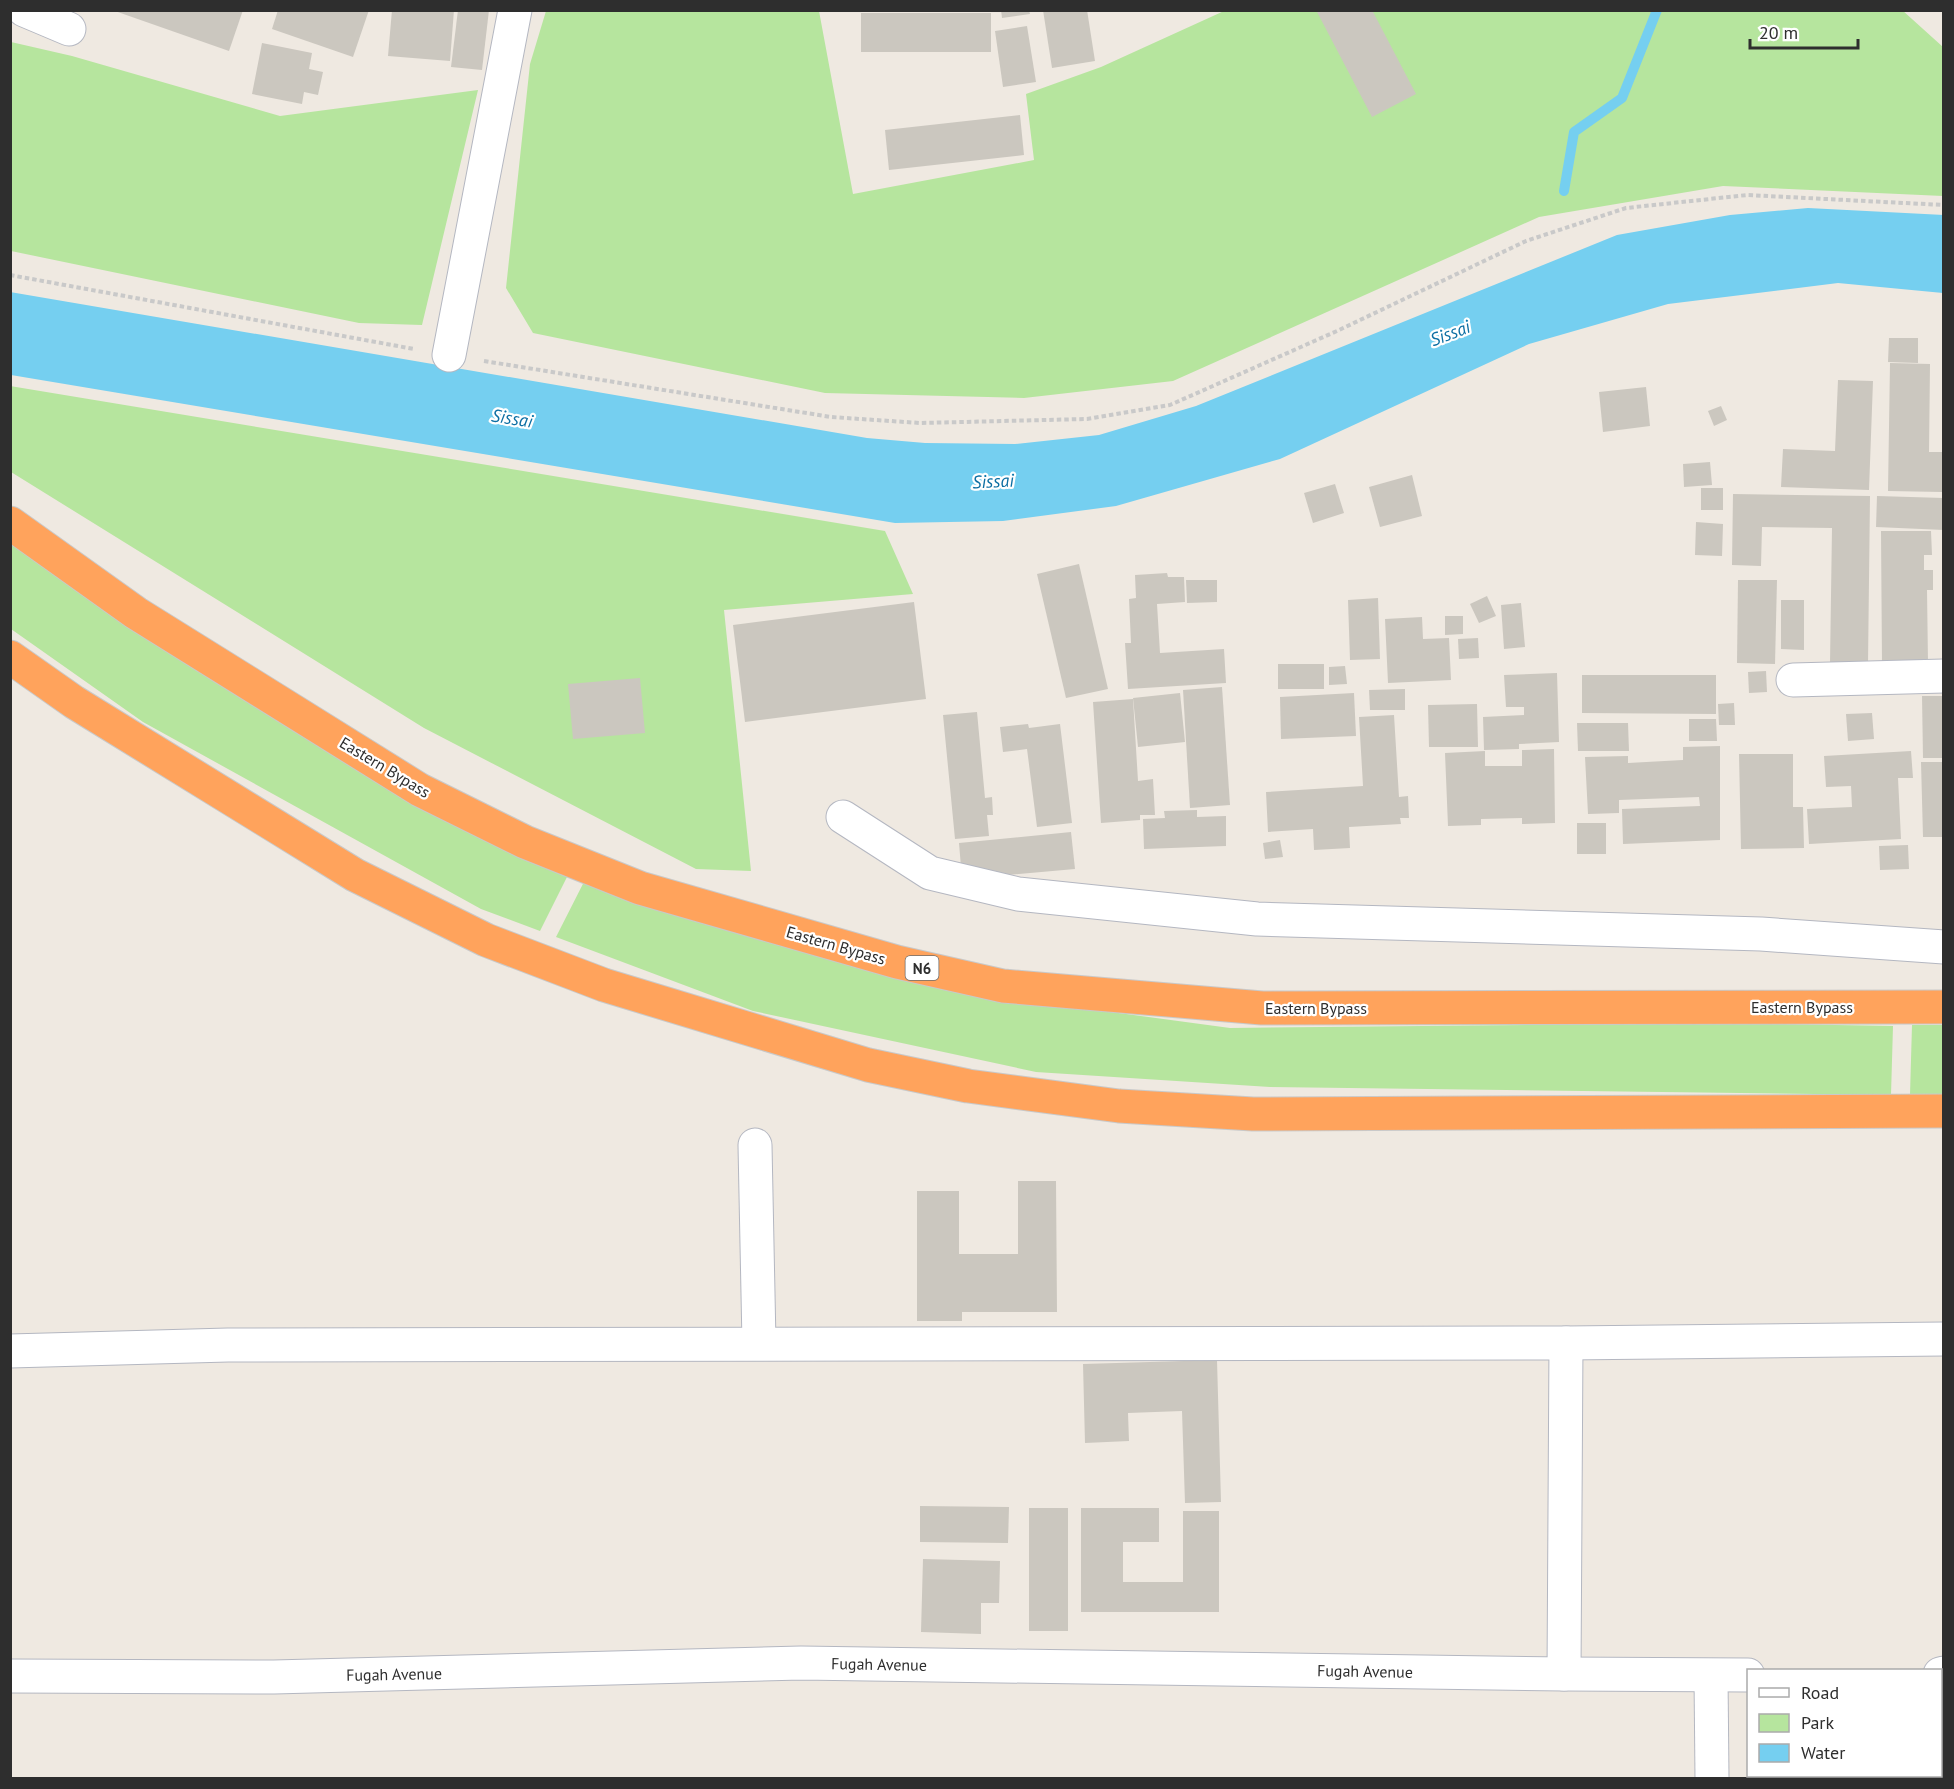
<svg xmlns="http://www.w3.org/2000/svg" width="1954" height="1789" font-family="'PT Sans',sans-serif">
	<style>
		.green { fill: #b6e59e }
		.water { fill: #75cff0 }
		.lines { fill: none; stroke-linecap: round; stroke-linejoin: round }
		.stream { stroke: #75cff0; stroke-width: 10 }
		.building { fill: #cbc7bf }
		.minor-casing { stroke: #b4b7c1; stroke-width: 35 }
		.highway-casing { stroke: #c9c9c9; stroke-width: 35 }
		.path { stroke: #c9c9c9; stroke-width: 4; stroke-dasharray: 4.5 3; stroke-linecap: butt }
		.minor { stroke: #fff; stroke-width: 33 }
		.highway { stroke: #ffa35c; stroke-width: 33 }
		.labels { text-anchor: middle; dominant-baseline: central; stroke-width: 4.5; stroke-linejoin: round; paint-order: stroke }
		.shield { fill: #fff; stroke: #6d6d6d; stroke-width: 1.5 }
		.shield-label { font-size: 15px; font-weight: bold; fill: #2e2e2e }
		.street-label { font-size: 16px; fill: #2e2e2e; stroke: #fff }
		.water-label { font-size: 18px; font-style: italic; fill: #0d6fa3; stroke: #fff }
	</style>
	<rect width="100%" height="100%" fill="#efe9e1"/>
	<g class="green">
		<path d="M 1902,10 L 1943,47 L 1943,196 L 1723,186 L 1539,217 L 1173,381 L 1024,398 L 825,393 L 533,333 L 506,288 L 530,64 L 546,11 L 819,11 L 853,194 L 1034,160 L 1026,94 L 1101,67 L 1224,11 Z"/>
		<path d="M 11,42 L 72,56 L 280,116 L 478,90 L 422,325 L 359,323 L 11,251 Z"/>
		<path d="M 10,386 L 885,531 L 913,594 L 724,610 L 751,871 L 696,869 L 424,728 L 11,472 Z"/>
		<path d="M 11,544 L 64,582 L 574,863 L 540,931 L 481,909 L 143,722 L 11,629 Z"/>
		<path d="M 589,872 L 675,915 L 1015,999 L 1230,1028 L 1721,1023 L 1893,1026 L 1891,1095 L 1270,1087 L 1036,1072 L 753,1011 L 556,937 Z"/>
		<path d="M 1912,1025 L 1943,1025 L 1943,1095 L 1910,1095 Z"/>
	</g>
	<path class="water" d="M 1808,208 L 1944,215 L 1943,293 L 1838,283 L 1668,304 L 1529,344 L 1280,459 L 1116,506 L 1003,521 L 895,523 L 11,375 L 10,292 L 867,438 L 925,443 L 1015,444 L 1099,435 L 1196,406 L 1617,235 L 1730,215 Z"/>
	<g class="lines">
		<path class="stream" d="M 1564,191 L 1574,132 L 1622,98 L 1657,10"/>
	</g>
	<g class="building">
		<path d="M 112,10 L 243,10 L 229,51 Z"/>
		<path d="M 278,10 L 369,10 L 353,57 L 272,29 Z"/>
		<path d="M 392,10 L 454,10 L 450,61 L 388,56 Z"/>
		<path d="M 458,10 L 489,10 L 482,70 L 451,67 Z"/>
		<path d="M 1001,10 L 1029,10 L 1030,14 L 1002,18 Z"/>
		<path d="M 1043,10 L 1087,10 L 1095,61 L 1052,68 Z"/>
		<path d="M 1316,10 L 1372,10 L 1416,94 L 1372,117 Z"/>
		<rect x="861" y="13" width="130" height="39"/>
		<path d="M 1027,26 L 1036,82 L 1003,87 L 995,31 Z"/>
		<path d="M 262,43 L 312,53 L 309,69 L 323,72 L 318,95 L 304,92 L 302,104 L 252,94 Z"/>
		<path d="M 1020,115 L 1024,155 L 889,170 L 885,130 Z"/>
		<path d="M 1889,338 L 1918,338 L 1918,363 L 1888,362 Z"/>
		<path d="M 1890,363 L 1930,364 L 1929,452 L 1942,452 L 1942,492 L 1888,491 Z"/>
		<path d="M 1838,380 L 1873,381 L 1869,490 L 1781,487 L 1783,449 L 1835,451 Z"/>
		<path d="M 1646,387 L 1650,426 L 1603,432 L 1599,392 Z"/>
		<path d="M 1721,406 L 1727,420 L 1714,426 L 1708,411 Z"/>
		<path d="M 1710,462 L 1712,485 L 1684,487 L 1683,464 Z"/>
		<path d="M 1412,475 L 1422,516 L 1380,527 L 1369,487 Z"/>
		<path d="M 1335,484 L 1344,513 L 1313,523 L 1304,493 Z"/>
		<rect x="1701" y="488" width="22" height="22"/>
		<path d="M 1733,494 L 1870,496 L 1868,664 L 1830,663 L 1832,528 L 1762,527 L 1761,566 L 1732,565 Z"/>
		<path d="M 1877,496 L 1944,498 L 1944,530 L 1876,527 Z"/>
		<path d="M 1696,522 L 1723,524 L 1722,556 L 1695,555 Z"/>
		<path d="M 1881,531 L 1931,531 L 1932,555 L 1924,555 L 1924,570 L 1933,570 L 1933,590 L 1927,590 L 1928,663 L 1882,664 Z"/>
		<path d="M 1079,564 L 1108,689 L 1066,698 L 1037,574 Z"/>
		<path d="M 1167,573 L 1168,577 L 1184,577 L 1185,602 L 1157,604 L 1160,653 L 1224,649 L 1226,683 L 1128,689 L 1125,643 L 1131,643 L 1129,599 L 1136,598 L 1135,575 Z"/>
		<path d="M 1186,580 L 1217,580 L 1217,602 L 1187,603 Z"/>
		<path d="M 1738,580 L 1777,580 L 1775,664 L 1737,663 Z"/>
		<path d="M 1487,596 L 1496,616 L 1479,623 L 1470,604 Z"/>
		<path d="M 1378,598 L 1380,659 L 1350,660 L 1348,600 Z"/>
		<path d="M 1781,600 L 1804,600 L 1804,650 L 1781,649 Z"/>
		<path d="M 914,602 L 926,699 L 745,722 L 733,625 Z"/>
		<path d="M 1521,603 L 1525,647 L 1504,649 L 1501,605 Z"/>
		<path d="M 1445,616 L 1463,616 L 1463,634 L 1445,635 Z"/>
		<path d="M 1422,617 L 1423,639 L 1449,638 L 1451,680 L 1388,683 L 1385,619 Z"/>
		<path d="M 1478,638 L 1479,658 L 1459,659 L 1458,639 Z"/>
		<rect x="1278" y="664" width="46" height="25"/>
		<path d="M 1345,666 L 1347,684 L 1329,685 L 1329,667 Z"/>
		<path d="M 1766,671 L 1767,692 L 1749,693 L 1748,672 Z"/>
		<path d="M 1557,673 L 1559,742 L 1519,744 L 1519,749 L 1484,750 L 1483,717 L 1524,715 L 1524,707 L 1506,707 L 1504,675 Z"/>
		<path d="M 1582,675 L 1716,675 L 1716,714 L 1582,713 Z"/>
		<path d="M 640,678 L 645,733 L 573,739 L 568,684 Z"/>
		<path d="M 1222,687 L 1230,805 L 1190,808 L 1183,690 Z"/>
		<path d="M 1405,689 L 1405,710 L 1370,710 L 1369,690 Z"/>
		<path d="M 1180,693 L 1185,742 L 1138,747 L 1133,698 Z"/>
		<path d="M 1354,693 L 1356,736 L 1281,739 L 1280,697 Z"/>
		<path d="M 1922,696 L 1944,696 L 1944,758 L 1923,758 Z"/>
		<path d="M 1133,699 L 1138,781 L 1153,779 L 1155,815 L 1140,815 L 1140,820 L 1101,823 L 1093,702 Z"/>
		<path d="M 1734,703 L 1735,725 L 1719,725 L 1718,704 Z"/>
		<path d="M 1477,704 L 1478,747 L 1429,747 L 1428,705 Z"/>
		<path d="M 977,712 L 985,798 L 992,797 L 993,815 L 987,815 L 989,836 L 955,839 L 943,715 Z"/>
		<path d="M 1872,713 L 1874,739 L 1848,741 L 1846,714 Z"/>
		<path d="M 1394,715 L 1399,797 L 1408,796 L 1409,818 L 1400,818 L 1401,824 L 1349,827 L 1350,848 L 1314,850 L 1313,829 L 1268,832 L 1266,792 L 1363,786 L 1359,717 Z"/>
		<path d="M 1689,719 L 1716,719 L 1717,741 L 1689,741 Z"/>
		<path d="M 1577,723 L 1628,723 L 1629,751 L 1578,751 Z"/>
		<path d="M 1028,724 L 1029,728 L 1060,724 L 1072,823 L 1037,827 L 1027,749 L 1003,752 L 1000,727 Z"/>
		<path d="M 1720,746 L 1720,840 L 1623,844 L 1622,809 L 1700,806 L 1699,797 L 1619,800 L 1619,813 L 1588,814 L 1585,757 L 1628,756 L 1628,763 L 1683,760 L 1683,747 Z"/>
		<path d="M 1554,749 L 1555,823 L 1522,824 L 1522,818 L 1481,819 L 1481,825 L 1448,826 L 1445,753 L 1485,751 L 1485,766 L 1522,766 L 1522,750 Z"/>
		<path d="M 1911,751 L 1913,778 L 1898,778 L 1901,839 L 1809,844 L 1807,809 L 1852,807 L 1851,786 L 1826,787 L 1824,756 Z"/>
		<path d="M 1739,754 L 1793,754 L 1793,807 L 1803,807 L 1804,848 L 1741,849 Z"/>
		<path d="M 1921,762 L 1944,762 L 1944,837 L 1923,837 Z"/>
		<path d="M 1197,810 L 1197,817 L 1226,816 L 1226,846 L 1144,849 L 1143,819 L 1165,818 L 1164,811 Z"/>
		<rect x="1577" y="823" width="29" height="31"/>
		<path d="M 1071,832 L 1075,869 L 962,879 L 959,843 Z"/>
		<path d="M 1280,840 L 1283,857 L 1265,859 L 1263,843 Z"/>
		<path d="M 1908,845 L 1909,869 L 1880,870 L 1879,846 Z"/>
		<path d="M 1018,1181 L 1056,1181 L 1057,1312 L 962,1312 L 962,1321 L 917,1321 L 917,1191 L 959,1191 L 959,1254 L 1018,1254 Z"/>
		<path d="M 1217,1360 L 1221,1502 L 1185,1503 L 1182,1411 L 1128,1413 L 1129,1441 L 1085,1443 L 1083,1364 Z"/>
		<path d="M 920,1506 L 1009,1507 L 1008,1543 L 920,1542 Z"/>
		<rect x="1029" y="1508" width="39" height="123"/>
		<path d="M 1081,1508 L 1159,1508 L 1159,1542 L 1123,1542 L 1123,1582 L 1183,1582 L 1183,1511 L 1219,1511 L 1219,1612 L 1081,1612 Z"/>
		<path d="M 923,1559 L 1000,1561 L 999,1603 L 981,1603 L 981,1634 L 921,1632 Z"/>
	</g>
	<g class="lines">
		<defs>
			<g id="minor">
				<path d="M 24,10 L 69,29"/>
				<path d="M 449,355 L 515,10"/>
				<path d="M 1793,680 L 1944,676"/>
				<path d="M 843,817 L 930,873 L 1018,894 L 1257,919 L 1761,934 L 1944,947"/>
				<path d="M 755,1145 L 759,1343"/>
				<path d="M 10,1351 L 228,1345 L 1566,1343 L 1944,1339"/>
				<path d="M 1564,1674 L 1566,1343"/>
				<path d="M 1940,1674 L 1944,1673"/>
				<path d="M 10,1676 L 274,1677 L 801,1663 L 1564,1674 L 1748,1675"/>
				<path d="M 1711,1676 L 1712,1778"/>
			</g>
			<g id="highway">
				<path d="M 10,523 L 136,613 L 420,790 L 525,842 L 640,888 L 897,962 L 1003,986 L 1262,1008 L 1944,1007"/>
				<path d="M 10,657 L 74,702 L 355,875 L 486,940 L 604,985 L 868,1065 L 968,1086 L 1119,1106 L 1253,1114 L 1944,1111"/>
			</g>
		</defs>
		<use href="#minor" class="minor-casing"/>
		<use href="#highway" class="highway-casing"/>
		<g class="path">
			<path d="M 10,275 L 414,349"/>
			<path d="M 484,361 L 831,417 L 920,423 L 1087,419 L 1170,405 L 1337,331 L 1526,241 L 1626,208 L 1747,195 L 1944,205"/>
		</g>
		<use href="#minor" class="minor"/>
		<use href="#highway" class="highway"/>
	</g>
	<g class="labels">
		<rect class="shield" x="905.5" y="956" width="33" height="24" rx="4.5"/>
		<g class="shield-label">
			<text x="922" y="968">N6</text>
		</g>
		<g class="street-label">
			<text transform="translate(385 767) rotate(31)">Eastern Bypass</text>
			<text transform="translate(836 945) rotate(16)">Eastern Bypass</text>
			<text x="1802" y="1007">Eastern Bypass</text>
			<text x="1316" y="1008">Eastern Bypass</text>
			<text transform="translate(879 1664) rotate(1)">Fugah Avenue</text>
			<text transform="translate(1365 1671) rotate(1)">Fugah Avenue</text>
			<text transform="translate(394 1674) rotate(-1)">Fugah Avenue</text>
		</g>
		<g class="water-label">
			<text transform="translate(1450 333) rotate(-21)">Sissai</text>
			<text transform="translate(512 418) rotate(9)">Sissai</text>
			<text transform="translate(993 481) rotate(-3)">Sissai</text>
		</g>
	</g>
	<rect width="1954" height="1789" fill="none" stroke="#2e2e2e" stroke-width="24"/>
	<rect x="1747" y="1669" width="195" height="108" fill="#ffffff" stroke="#ababab" stroke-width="1.5"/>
	<rect x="1759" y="1688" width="30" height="9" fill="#ffffff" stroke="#ababab" stroke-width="1.5"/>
	<text x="1801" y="1699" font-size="18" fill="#2e2e2e">Road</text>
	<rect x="1759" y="1714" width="30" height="18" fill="#b6e59e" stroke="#ababab" stroke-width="1.5"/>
	<text x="1801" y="1729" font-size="18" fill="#2e2e2e">Park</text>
	<rect x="1759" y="1744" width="30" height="18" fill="#75cff0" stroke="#ababab" stroke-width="1.5"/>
	<text x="1801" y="1759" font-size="18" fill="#2e2e2e">Water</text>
	<path d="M1750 39v9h108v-9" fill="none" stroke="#2e2e2e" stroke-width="3"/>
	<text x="1759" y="39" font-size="18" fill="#2e2e2e" stroke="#ffffff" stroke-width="4.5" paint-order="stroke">20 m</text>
</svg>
